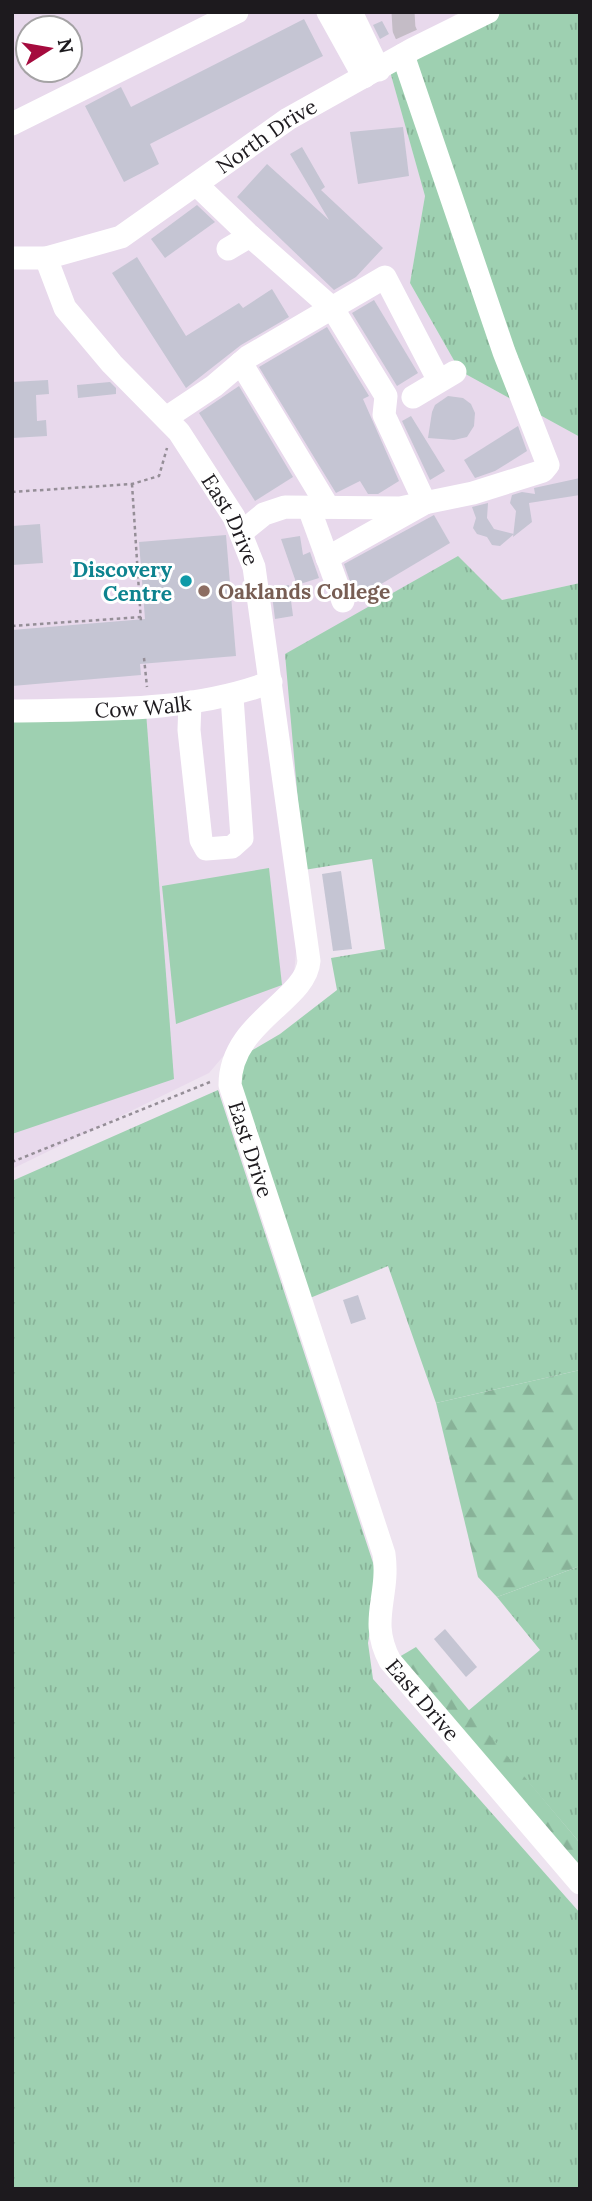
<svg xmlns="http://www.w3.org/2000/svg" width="592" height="2201" font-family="Lora,serif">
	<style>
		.built { fill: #e8d9ec; fill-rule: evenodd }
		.grass { fill: url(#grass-tufts) }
		.forest { fill: url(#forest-firs) }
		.park { fill: #9ed0b1 }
		.building { fill: #c5c5d3 }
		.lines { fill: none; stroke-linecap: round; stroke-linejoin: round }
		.minor-tunnel { stroke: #c4bcc6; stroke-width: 23; stroke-dasharray: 23 11; stroke-linecap: butt }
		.path { stroke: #958e97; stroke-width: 2.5; stroke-dasharray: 3.5 3.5; stroke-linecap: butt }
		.minor { stroke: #fff; stroke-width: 23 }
		.culture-dot { fill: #0f9aa8; stroke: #fff; stroke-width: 2.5 }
		.education-dot { fill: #8d6e63; stroke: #fff; stroke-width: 2.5 }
		.labels { text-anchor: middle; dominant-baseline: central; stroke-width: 6; stroke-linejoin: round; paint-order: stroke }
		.street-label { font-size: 21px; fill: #1d1a1e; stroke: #fff }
		.culture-label { font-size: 21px; font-weight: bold; fill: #0d838f; stroke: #fff; text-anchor: end }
		.education-label { font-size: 21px; font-weight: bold; fill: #785e54; stroke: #fff; text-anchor: start }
	</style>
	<defs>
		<pattern id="grass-tufts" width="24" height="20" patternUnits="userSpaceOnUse" patternTransform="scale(1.75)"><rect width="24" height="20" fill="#9ed0b1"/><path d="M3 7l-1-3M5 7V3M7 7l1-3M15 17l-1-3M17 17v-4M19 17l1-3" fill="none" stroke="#88b298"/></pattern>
		<pattern id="forest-firs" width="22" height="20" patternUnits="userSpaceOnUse" patternTransform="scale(1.75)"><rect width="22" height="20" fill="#9ed0b1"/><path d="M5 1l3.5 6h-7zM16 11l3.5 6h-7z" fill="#88b298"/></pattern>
	</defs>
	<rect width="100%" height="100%" fill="#eee4f0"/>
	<path class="built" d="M 12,12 L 458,12 L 389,68 L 425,196 L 410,283 L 460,371 L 580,437 L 580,583 L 502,600 L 304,870 L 294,973 L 209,1073 L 12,1169 ZM 28,28 L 70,28 L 70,70 L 28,70 Z"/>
	<g class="grass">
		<path d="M 500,12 L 580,12 L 580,437 L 460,371 L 410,283 L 425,196 L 389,68 Z"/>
		<path d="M 458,556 L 502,600 L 580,583 L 580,1370 L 436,1403 L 388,1266 L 310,1298 L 237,1086 L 244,1055 L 280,1034 L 337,990 L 331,958 L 385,949 L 372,859 L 304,870 L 285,654 Z"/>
		<path d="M 218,1090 L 378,1578 L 368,1643 L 373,1679 L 580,1913 L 580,2189 L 12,2189 L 12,1181 Z"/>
		<path d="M 580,1566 L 580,1843 L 468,1711 L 540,1650 L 497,1597 Z"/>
	</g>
	<g class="forest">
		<path d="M 580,1370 L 580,1566 L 497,1597 L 478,1577 L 436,1403 Z"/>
		<path d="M 416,1647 L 580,1843 L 580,1879 L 394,1660 Z"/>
	</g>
	<g class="park">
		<path d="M 146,712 L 174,1079 L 12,1134 L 12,722 Z"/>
		<path d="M 269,868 L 282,985 L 176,1024 L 162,886 Z"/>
	</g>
	<g class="building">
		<path d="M 304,19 L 323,56 L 150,144 L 159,164 L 124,182 L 85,106 L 121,87 L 131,107 Z"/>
		<path d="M 382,21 L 389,34 L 380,39 L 373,25 Z"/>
		<path d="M 403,127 L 409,176 L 358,184 L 350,132 Z"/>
		<path d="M 302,147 L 325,187 L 321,190 L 383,248 L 356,277 L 334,290 L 237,197 L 267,164 L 329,220 L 290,154 Z"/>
		<path d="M 197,205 L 215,222 L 165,258 L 151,239 Z"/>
		<path d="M 137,257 L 186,336 L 239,303 L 243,308 L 272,289 L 289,317 L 241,345 L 186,388 L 112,273 Z"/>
		<path d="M 374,300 L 418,373 L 397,386 L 352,313 Z"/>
		<path d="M 327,327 L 369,396 L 363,399 L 399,481 L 378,494 L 368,494 L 360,481 L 336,493 L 259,367 Z"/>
		<path d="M 48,380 L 49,394 L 36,395 L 37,421 L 46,420 L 47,436 L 12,438 L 12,382 Z"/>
		<path d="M 110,382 L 116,388 L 116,394 L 78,398 L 77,385 Z"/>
		<path d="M 239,386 L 293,477 L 255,501 L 199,413 Z"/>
		<path d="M 448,396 L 463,398 L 471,404 L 475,413 L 474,426 L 467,437 L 454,440 L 428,438 L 432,412 L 435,405 Z"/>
		<path d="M 411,416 L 445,471 L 430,480 L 402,421 Z"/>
		<path d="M 518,426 L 527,451 L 495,471 L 475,478 L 464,460 Z"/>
		<path d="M 580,478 L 580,495 L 529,503 L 532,522 L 513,537 L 516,511 L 510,503 L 512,495 L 522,492 L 535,494 L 534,488 Z"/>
		<path d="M 488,503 L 487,518 L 494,529 L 514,534 L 500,546 L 492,545 L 487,537 L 477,534 L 473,528 L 476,518 L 472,507 Z"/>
		<path d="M 434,515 L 450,543 L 356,599 L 344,564 Z"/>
		<path d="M 40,524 L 43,563 L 12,565 L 12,526 Z"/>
		<path d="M 226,535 L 236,656 L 140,664 L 141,675 L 12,686 L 12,630 L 145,619 L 139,542 Z"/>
		<path d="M 300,536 L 303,555 L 310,552 L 319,578 L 297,585 L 281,539 Z"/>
		<path d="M 289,585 L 293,616 L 275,619 L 271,587 Z"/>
		<path d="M 341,871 L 352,949 L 333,951 L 322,874 Z"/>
		<path d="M 358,1295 L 366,1319 L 351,1324 L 343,1300 Z"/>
		<path d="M 445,1629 L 477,1667 L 466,1677 L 434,1639 Z"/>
	</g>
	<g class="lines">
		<path class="minor-tunnel" d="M 403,12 L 404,29 L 413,49"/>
		<g class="path">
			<path d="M 132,484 L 141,622"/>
			<path d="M 12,492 L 132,484 L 159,476 L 167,448"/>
			<path d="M 12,626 L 141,617"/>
			<path d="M 144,658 L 147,687"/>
			<path d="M 12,1162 L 210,1082"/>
		</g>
		<g class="minor">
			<path d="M 328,12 L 364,77"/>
			<path d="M 351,12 L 379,70"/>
			<path d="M 12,124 L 237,12"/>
			<path d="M 197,185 L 250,236"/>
			<path d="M 228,249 L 250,236 L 333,309 L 386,396 L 384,415 L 425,503 L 327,558"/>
			<path id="s1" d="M 12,258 L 46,258 L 121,237 L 288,119 L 413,49 L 488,12"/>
			<path id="s2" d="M 46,258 L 65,308 L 112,364 L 179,432 L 234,517 L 254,567 L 309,961 C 306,1001 230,1022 230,1085 L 384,1554 C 390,1597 368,1620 390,1661 L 580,1883"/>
			<path d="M 241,363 L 328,507"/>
			<path d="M 413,397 L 455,372"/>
			<path d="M 166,418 L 214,386 L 248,357 L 385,277 L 439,381"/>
			<path d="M 309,508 L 343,601"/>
			<path d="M 242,532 L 264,514 L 285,507 L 400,508 L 473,493 L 543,471 L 548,465 L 504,352 L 403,55"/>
			<path d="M 190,702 L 189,730 L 201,840 L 206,849 L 232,847 L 242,838 L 232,697"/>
			<path id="s3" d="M 12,711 C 99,709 189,713 271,682"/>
		</g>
	</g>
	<circle class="culture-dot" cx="186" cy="581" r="7"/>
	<circle class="education-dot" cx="204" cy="591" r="7"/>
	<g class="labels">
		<g class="street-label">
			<text stroke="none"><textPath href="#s1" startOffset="289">North Drive</textPath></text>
			<text stroke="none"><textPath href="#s2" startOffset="324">East Drive</textPath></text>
			<text stroke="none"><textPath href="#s3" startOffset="131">Cow Walk</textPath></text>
			<text stroke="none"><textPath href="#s2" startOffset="994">East Drive</textPath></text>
			<text stroke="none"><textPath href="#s2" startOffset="1580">East Drive</textPath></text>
		</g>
		<g class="culture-label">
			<text x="172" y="569">Discovery<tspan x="172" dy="24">Centre</tspan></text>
		</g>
		<g class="education-label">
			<text x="218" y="591">Oaklands College</text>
		</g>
	</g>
	<rect width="592" height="2201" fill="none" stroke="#1d1a1e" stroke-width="28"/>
	<g transform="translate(49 49) rotate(79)"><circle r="33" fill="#ffffff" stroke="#a5a3a5" stroke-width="2"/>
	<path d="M0-5L12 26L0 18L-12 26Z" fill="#a50b3e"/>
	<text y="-10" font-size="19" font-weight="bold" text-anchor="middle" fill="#1d1a1e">N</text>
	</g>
</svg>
